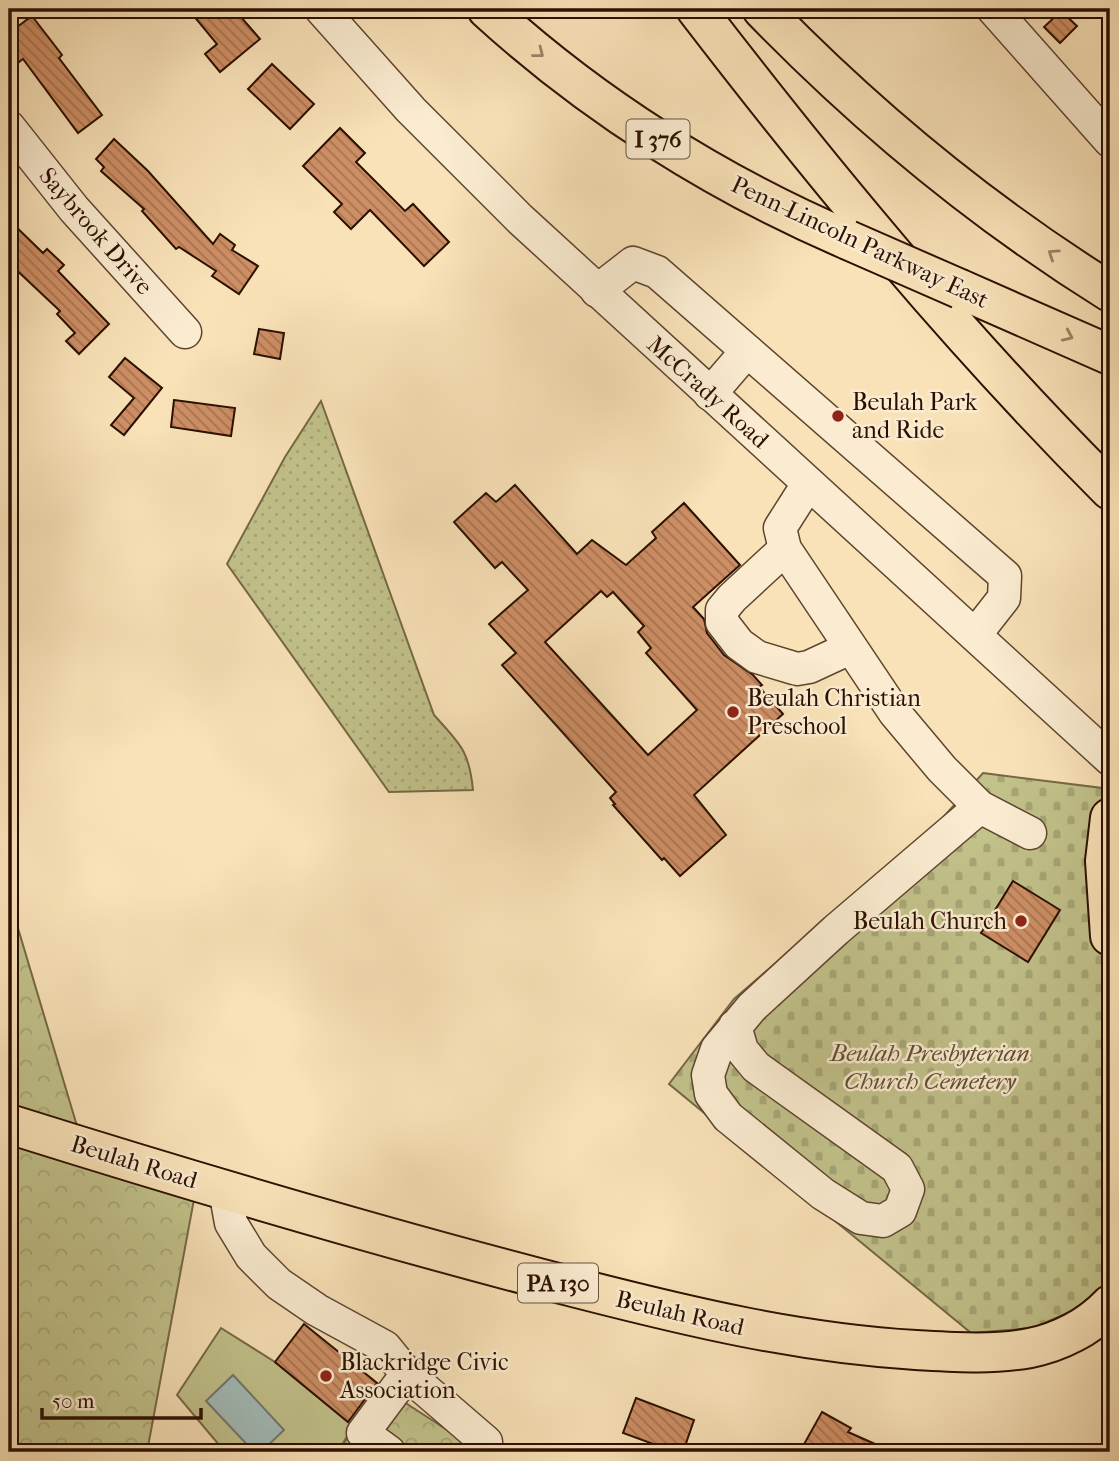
<svg xmlns="http://www.w3.org/2000/svg" width="1119" height="1461" font-family="'IM FELL French Canon',serif">
	<style>
		.grass { fill: url(#grass-dots); stroke: #766846; stroke-width: 2 }
		.cemetery { fill: url(#cemetery-stones); stroke: #766846; stroke-width: 2 }
		.park { fill: url(#park-crowns); stroke: #766846; stroke-width: 2 }
		.pitch { fill: #c2c28b; stroke: #766846; stroke-width: 2 }
		.water { fill: #a2bcb9; stroke: #72776f; stroke-width: 2 }
		.building { fill: url(#building-back-hatch); stroke: #2b0f01; stroke-width: 2; fill-rule: evenodd }
		.lines { fill: none; stroke-linecap: round; stroke-linejoin: round }
		.minor-casing { stroke: #5e442f; stroke-width: 35 }
		.major-casing { stroke: #2b0f01; stroke-width: 42 }
		.highway-casing { stroke: #2b0f01; stroke-width: 42 }
		.minor { stroke: #fbecd1; stroke-width: 32 }
		.major { stroke: #f9e2b8; stroke-width: 38 }
		.highway { stroke: #f9e2b8; stroke-width: 38 }
		.highway-bridge-casing { stroke: #2b0f01; stroke-width: 42; stroke-linecap: butt }
		.highway-bridge { stroke: #f9e2b8; stroke-width: 38 }
		.oneway { stroke: #9c8366 }
		.poi-dot { fill: #8f2418; stroke: #fbecd1; stroke-width: 2.5 }
		.labels { text-anchor: middle; dominant-baseline: central; stroke-width: 5; stroke-linejoin: round; paint-order: stroke }
		.shield { fill: #fbecd1; stroke: #69513f; stroke-width: 2 }
		.shield-label { font-size: 23px; font-weight: bold; fill: #2b0f01 }
		.street-label { font-size: 24px; fill: #2b0f01; stroke: #fbecd1 }
		.poi-label { font-size: 24px; fill: #2b0f01; stroke: #fbecd1; text-anchor: start }
		.park-label { font-size: 24px; font-style: italic; fill: #604e31; stroke: #fbecd1 }
	</style>
	<defs>
		<pattern id="grass-dots" width="8" height="8" patternUnits="userSpaceOnUse" patternTransform="scale(1.75)"><rect width="8" height="8" fill="#c2c28b"/><path d="M2 2h.1M6 6h.1" fill="none" stroke="#a7a676" stroke-width="1.8" stroke-linecap="round"/></pattern>
		<pattern id="cemetery-stones" width="16" height="16" patternUnits="userSpaceOnUse" patternTransform="scale(1.75)"><rect width="16" height="16" fill="#c2c28b"/><path d="M2 7V4a2 2 0 0 1 4 0v3zM10 15v-3a2 2 0 0 1 4 0v3z" fill="#a7a676"/></pattern>
		<pattern id="park-crowns" width="20" height="18" patternUnits="userSpaceOnUse" patternTransform="scale(1.75)"><rect width="20" height="18" fill="#c2c28b"/><path d="M2 6a3 3 0 1 1 6 0M12 15a3 3 0 1 1 6 0" fill="none" stroke="#a7a676"/></pattern>
		<pattern id="building-back-hatch" width="6" height="6" patternUnits="userSpaceOnUse" patternTransform="scale(1.75)"><rect width="6" height="6" fill="#ce8f65"/><path d="M-1 5l2 2M0 0l6 6M5-1l2 2" fill="none" stroke="#a77351"/></pattern>
	</defs>
	<rect width="100%" height="100%" fill="#f9e2b8"/>
	<filter id="stains"><feTurbulence type="fractalNoise" baseFrequency=".00286" numOctaves="4"/><feColorMatrix values="0 0 0 0 .2 0 0 0 0 .09 0 0 0 0 .02 0 0 0 .5 -.17"/></filter>
	<radialGradient id="worn" r=".72"><stop offset=".6" stop-color="#630" stop-opacity="0"/><stop offset="1" stop-color="#630" stop-opacity=".3"/></radialGradient>
	<path class="grass" d="M 321,401 L 434,715 C 460,744 469,750 473,790 L 389,792 L 227,564 L 285,457 Z"/>
	<path class="cemetery" d="M 983,773 L 1110,789 L 1110,1277 L 1092,1302 L 1033,1328 L 971,1333 L 669,1084 L 734,999 L 938,823 Z"/>
	<g class="park">
		<path d="M 9,898 L 77,1126 L 9,1106 Z"/>
		<path d="M 9,1139 L 195,1194 L 147,1452 L 9,1452 Z"/>
		<path d="M 381,1387 L 481,1452 L 338,1452 Z"/>
	</g>
	<path class="pitch" d="M 221,1328 L 275,1362 L 353,1426 L 338,1452 L 225,1452 L 177,1395 Z"/>
	<path class="water" d="M 233,1375 L 284,1430 L 261,1452 L 254,1452 L 206,1401 Z"/>
	<g class="building">
		<path d="M 188,9 L 234,9 L 260,39 L 220,72 L 205,54 L 217,44 Z"/>
		<path d="M 1061,11 L 1077,26 L 1060,43 L 1044,27 Z"/>
		<path d="M 32,16 L 62,55 L 59,58 L 102,115 L 78,133 L 23,59 L 19,62 L 9,48 L 9,33 Z"/>
		<path d="M 272,64 L 314,104 L 290,129 L 248,89 Z"/>
		<path d="M 340,128 L 365,153 L 356,162 L 405,211 L 413,204 L 449,242 L 424,266 L 370,210 L 351,229 L 334,212 L 342,204 L 303,166 Z"/>
		<path d="M 114,139 L 148,171 L 213,244 L 220,234 L 235,245 L 232,250 L 258,266 L 239,294 L 212,276 L 216,271 L 179,247 L 176,249 L 142,211 L 144,209 L 101,171 L 104,167 L 96,159 Z"/>
		<path d="M 9,220 L 43,253 L 47,249 L 64,265 L 58,271 L 109,324 L 79,354 L 66,341 L 75,333 L 57,314 L 60,311 L 9,263 Z"/>
		<path d="M 259,329 L 284,333 L 280,359 L 254,354 Z"/>
		<path d="M 125,358 L 162,388 L 124,435 L 111,425 L 134,398 L 109,377 Z"/>
		<path d="M 174,400 L 235,408 L 231,436 L 171,427 Z"/>
		<path d="M 515,485 L 577,554 L 592,540 L 626,565 L 656,538 L 652,532 L 684,503 L 740,565 L 693,607 L 704,619 L 707,633 L 724,655 L 753,675 L 762,685 L 759,687 L 783,714 L 694,795 L 726,835 L 680,876 L 664,858 L 662,860 L 613,805 L 615,804 L 610,798 L 616,792 L 502,665 L 516,653 L 489,624 L 528,590 L 502,562 L 495,568 L 454,522 L 486,493 L 496,502 ZM 601,591 L 607,597 L 613,592 L 644,626 L 638,632 L 651,648 L 646,653 L 697,710 L 648,755 L 545,642 Z"/>
		<path d="M 1013,881 L 1060,910 L 1028,962 L 981,933 Z"/>
		<path d="M 304,1324 L 377,1383 L 348,1422 L 275,1362 Z"/>
		<path d="M 636,1398 L 694,1420 L 683,1452 L 675,1452 L 623,1433 Z"/>
		<path d="M 822,1412 L 851,1428 L 848,1432 L 893,1452 L 815,1452 L 803,1446 Z"/>
	</g>
	<g class="lines">
		<defs>
			<g id="minor">
				<path d="M 321,9 L 411,110 L 520,219 L 1110,759"/>
				<path d="M 993,9 L 1110,141"/>
				<path d="M 9,127 L 74,209 L 185,332"/>
				<path d="M 597,291 L 633,263 L 657,272 L 1005,576 L 1004,598 L 975,635"/>
				<path d="M 710,394 L 747,351"/>
				<path d="M 808,484 L 780,528 L 785,549 L 895,713 L 942,769 L 980,807 L 1030,833"/>
				<path d="M 785,549 L 732,598 L 722,610 L 722,622 L 739,644 L 757,657 L 797,669 L 809,667 L 850,648"/>
				<path d="M 735,1026 L 742,1050 L 756,1067 L 897,1168 L 908,1189 L 900,1211 L 883,1221 L 861,1218 L 823,1194 L 728,1117 L 711,1094 L 708,1075 L 717,1049 L 752,1007 L 836,930 L 980,807"/>
				<path d="M 225,1190 L 231,1223 L 251,1256 L 279,1284 L 317,1310 L 385,1347 L 407,1374 L 486,1442 L 478,1452"/>
				<path d="M 389,1452 L 363,1433 L 407,1374"/>
			</g>
			<g id="major">
				<path d="M 1110,818 L 1105,861 L 1110,936"/>
				<path d="M 9,1124 C 197,1183 386,1239 577,1288 C 690,1317 799,1343 916,1350 C 953,1352 993,1355 1030,1348 C 1060,1342 1089,1327 1110,1305"/>
			</g>
			<g id="highway">
				<path d="M 487,9 C 592,105 717,184 848,240"/>
				<path d="M 696,9 C 825,177 960,340 1110,490"/>
				<path d="M 762,9 C 866,116 983,213 1110,292"/>
				<path d="M 960,289 L 1110,355"/>
			</g>
		</defs>
		<use href="#minor" class="minor-casing"/>
		<use href="#major" class="major-casing"/>
		<use href="#highway" class="highway-casing"/>
		<use href="#minor" class="minor"/>
		<use href="#major" class="major"/>
		<use href="#highway" class="highway"/>
		<defs>
			<path id="highway-bridge" d="M 848,240 L 960,289"/>
		</defs>
		<use href="#highway-bridge" class="highway-bridge-casing"/>
		<use href="#highway-bridge" class="highway-bridge"/>
	</g>
	<defs><path id="oneway-chevron" d="M-2-3.5L2.5 0L-2 3.5" fill="none" stroke-width="1.6" stroke-linecap="round" stroke-linejoin="round" transform="scale(1.75)"/></defs>
	<g class="oneway">
		<use href="#oneway-chevron" transform="translate(539 53) rotate(38)"/>
		<use href="#oneway-chevron" transform="translate(1053 254) rotate(-146)"/>
		<use href="#oneway-chevron" transform="translate(1068 336) rotate(24)"/>
	</g>
	<g class="poi-dot">
		<circle cx="838" cy="416" r="7"/>
		<circle cx="733" cy="712" r="7"/>
		<circle cx="1021" cy="921" r="7"/>
		<circle cx="326" cy="1376" r="7"/>
	</g>
	<g class="labels">
		<g class="shield">
			<rect x="626.5" y="119.5" width="63" height="39" rx="5"/>
			<rect x="518" y="1263.5" width="80" height="39" rx="5"/>
		</g>
		<g class="shield-label">
			<text x="658" y="139">I 376</text>
			<text x="558" y="1283">PA 130</text>
		</g>
		<g class="street-label">
			<text transform="translate(96 231) rotate(49)">Saybrook Drive</text>
			<text transform="translate(860 242) rotate(25)">Penn-Lincoln Parkway East</text>
			<text transform="translate(708 392) rotate(42)">McCrady Road</text>
			<text transform="translate(134 1162) rotate(17)">Beulah Road</text>
			<text transform="translate(680 1313) rotate(13)">Beulah Road</text>
		</g>
		<g class="poi-label">
			<text x="852" y="402">Beulah Park<tspan x="852" dy="28">and Ride</tspan></text>
			<text x="747" y="698">Beulah Christian<tspan x="747" dy="28">Preschool</tspan></text>
			<text x="1007" y="921" text-anchor="end">Beulah Church</text>
			<text x="340" y="1362">Blackridge Civic<tspan x="340" dy="28">Association</tspan></text>
		</g>
		<g class="park-label">
			<text x="930" y="1053">Beulah Presbyterian<tspan x="930" dy="28">Church Cemetery</tspan></text>
		</g>
	</g>
	<rect width="1119" height="1461" fill="none" stroke="#f9e2b8" stroke-width="35"/>
	<rect x="10" y="10" width="1098" height="1440" fill="none" stroke="#2b0f01" stroke-width="3.5"/>
	<rect x="18" y="18" width="1084" height="1426" fill="none" stroke="#2b0f01" stroke-width="2"/>
	<path d="M42 1408v10h159v-10" fill="none" stroke="#2b0f01" stroke-width="3.5"/>
	<text x="52" y="1408" font-size="21" fill="#2b0f01" stroke="#fbecd1" stroke-width="5" paint-order="stroke">50 m</text>
	<rect width="100%" height="100%" filter="url(#stains)"/>
	<rect width="100%" height="100%" fill="url(#worn)"/>
</svg>
